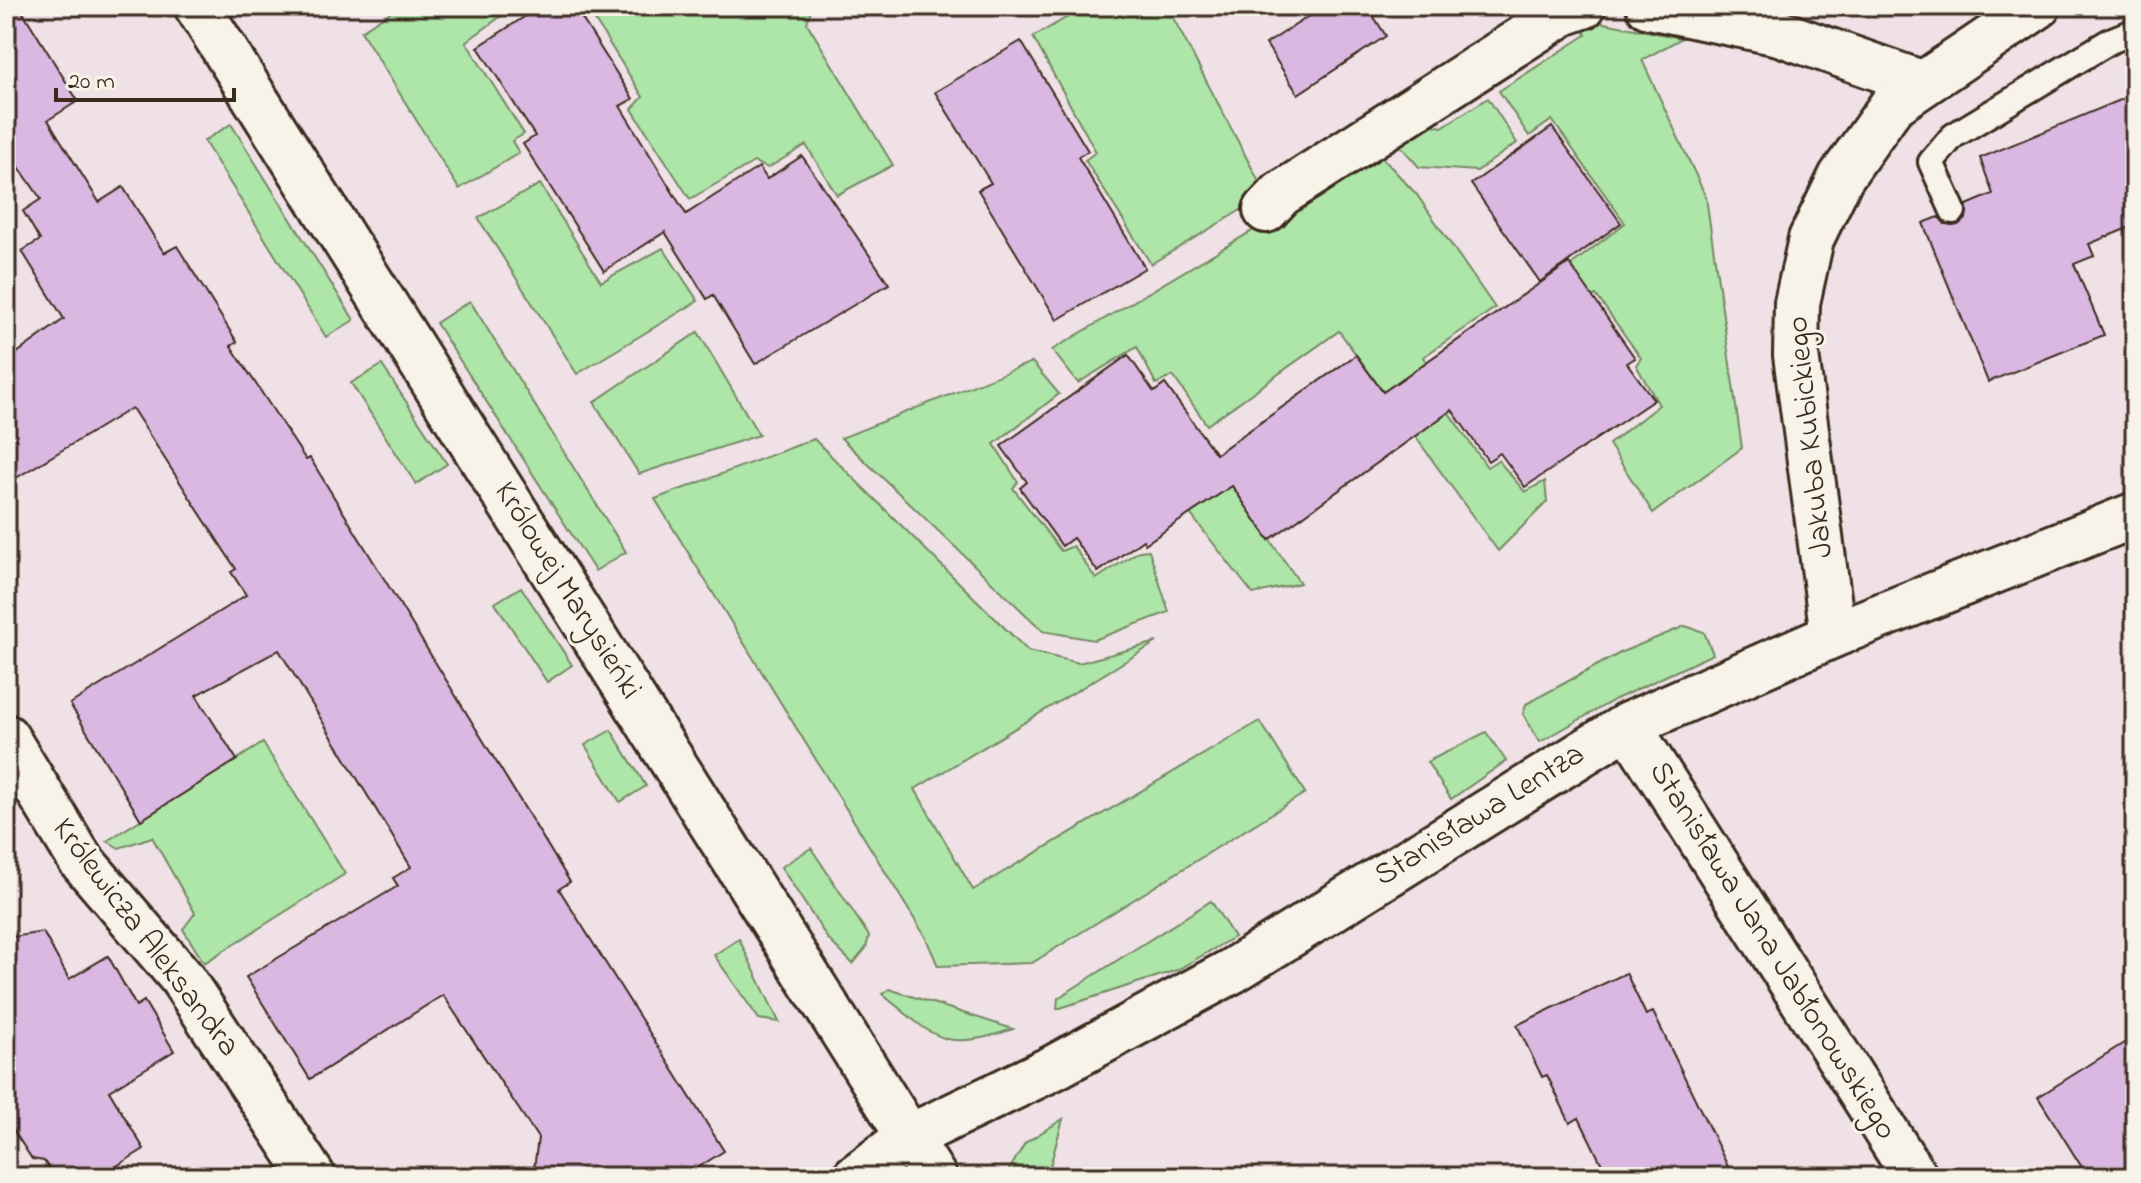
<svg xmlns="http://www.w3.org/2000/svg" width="2141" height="1183" font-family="'Indie Flower',sans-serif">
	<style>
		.green { fill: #aee5a9; stroke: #748864; stroke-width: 2 }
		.building { fill: #dbb8e2; stroke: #3b2a1e; stroke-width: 2 }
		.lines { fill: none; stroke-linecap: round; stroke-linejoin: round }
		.service-casing { stroke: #3b2a1e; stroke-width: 30 }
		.minor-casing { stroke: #3b2a1e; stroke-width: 50 }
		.service { stroke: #f7f3e8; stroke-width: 24 }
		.minor { stroke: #f7f3e8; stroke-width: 44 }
		.labels { text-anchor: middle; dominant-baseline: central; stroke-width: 6; stroke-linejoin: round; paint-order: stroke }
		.street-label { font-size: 32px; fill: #3b2a1e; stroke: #f7f3e8 }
	</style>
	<rect width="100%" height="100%" fill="#efe1e6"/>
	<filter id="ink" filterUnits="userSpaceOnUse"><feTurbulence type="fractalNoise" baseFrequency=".0125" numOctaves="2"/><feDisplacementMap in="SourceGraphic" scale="16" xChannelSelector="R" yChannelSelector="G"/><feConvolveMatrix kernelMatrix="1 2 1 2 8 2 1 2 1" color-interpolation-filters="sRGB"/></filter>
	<g filter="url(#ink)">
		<g class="green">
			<path d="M 400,6 L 515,6 L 466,42 L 524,134 L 512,141 L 519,153 L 459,189 L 361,31 Z"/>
			<path d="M 586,6 L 812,6 L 807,23 L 893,165 L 837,195 L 806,145 L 768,168 L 754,162 L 690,199 L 632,109 L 643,97 Z"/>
			<path d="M 1087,6 L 1167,6 L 1266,195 L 1151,264 L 1085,160 L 1096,152 L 1033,37 Z"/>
			<path d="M 1578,18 L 1682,38 L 1642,60 L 1706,197 L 1742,448 L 1653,513 L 1609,444 L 1659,405 L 1636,365 L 1641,358 L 1596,295 L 1583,301 L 1562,272 L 1625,223 L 1552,120 L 1529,136 L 1499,91 L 1586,35 Z"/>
			<path d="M 1488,98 L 1517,143 L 1477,171 L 1419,167 L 1396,141 L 1421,122 L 1442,127 Z"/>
			<path d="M 231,124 L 354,320 L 326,337 L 204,141 Z"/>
			<path d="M 1377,152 L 1417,195 L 1495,308 L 1423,357 L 1448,396 L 1442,403 L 1487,467 L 1498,460 L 1525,492 L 1545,481 L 1547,502 L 1498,551 L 1339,331 L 1207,425 L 1173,376 L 1156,384 L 1137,347 L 1078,383 L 1052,350 L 1294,206 Z"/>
			<path d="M 540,184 L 601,282 L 663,248 L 698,301 L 577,374 L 478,218 Z"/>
			<path d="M 470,301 L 626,552 L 595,571 L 436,323 Z"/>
			<path d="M 698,332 L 759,435 L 639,474 L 594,402 Z"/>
			<path d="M 1032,362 L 1059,394 L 994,444 L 1018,482 L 1013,488 L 1061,551 L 1073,546 L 1096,579 L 1139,551 L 1149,550 L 1169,612 L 1094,640 L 1043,631 L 841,438 Z"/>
			<path d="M 382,365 L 447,464 L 416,484 L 351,383 Z"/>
			<path d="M 814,439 L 1028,651 L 1079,663 L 1157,642 L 915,789 L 973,890 L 1260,721 L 1305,793 L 1032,963 L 938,966 L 926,938 L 655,499 Z"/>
			<path d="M 1230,483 L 1300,583 L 1253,594 L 1188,511 Z"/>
			<path d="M 521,587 L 572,665 L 547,682 L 495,603 Z"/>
			<path d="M 1685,626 L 1704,632 L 1713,654 L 1616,699 L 1540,742 L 1523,714 L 1526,704 L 1622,652 Z"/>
			<path d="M 611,730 L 646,786 L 620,802 L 585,745 Z"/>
			<path d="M 1486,732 L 1506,761 L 1451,799 L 1427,762 Z"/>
			<path d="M 263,743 L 345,874 L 204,963 L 183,929 L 195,913 L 152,837 L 119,848 L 107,841 Z"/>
			<path d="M 811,848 L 869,936 L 866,948 L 853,964 L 828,939 L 781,867 Z"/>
			<path d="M 1211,901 L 1234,937 L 1177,970 L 1057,1009 L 1058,998 Z"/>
			<path d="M 739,939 L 779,1022 L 759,1019 L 714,955 Z"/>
			<path d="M 889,989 L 1013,1029 C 942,1053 936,1038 882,994 Z"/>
			<path d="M 1063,1119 L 1047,1177 L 1005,1177 L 1025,1143 Z"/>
		</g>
		<g class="building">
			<path d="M 6,6 L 19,6 L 78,101 L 48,120 L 99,202 L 123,187 L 164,253 L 177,246 L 237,342 L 231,346 L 306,460 L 310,458 L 570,882 L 559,889 L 724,1151 L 683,1177 L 533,1177 L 538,1138 L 443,995 L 310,1079 L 246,977 L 398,886 L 393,878 L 411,867 L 279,650 L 196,695 L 237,760 L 141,820 L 70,704 L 246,595 L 231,572 L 236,569 L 132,408 L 6,484 L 6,361 L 64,319 L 22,251 L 40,240 L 23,211 L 41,199 L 6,148 Z"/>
			<path d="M 541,6 L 574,6 L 633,99 L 620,106 L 686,214 L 759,167 L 767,179 L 802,156 L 889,284 L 755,364 L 713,295 L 707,299 L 665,232 L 604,271 L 523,144 L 535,136 L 478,47 Z"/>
			<path d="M 1325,6 L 1367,6 L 1386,36 L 1298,94 L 1266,44 Z"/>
			<path d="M 1021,41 L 1088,151 L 1078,157 L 1145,268 L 1057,320 L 978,190 L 991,183 L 935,92 Z"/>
			<path d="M 2135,94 L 2135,225 L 2089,244 L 2094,256 L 2074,264 L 2104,335 L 1988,382 L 1923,223 L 1939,217 L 1945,224 L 1958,225 L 1966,219 L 1967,205 L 1993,194 L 1980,158 Z"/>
			<path d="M 1552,127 L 1621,223 L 1540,282 L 1471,184 Z"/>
			<path d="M 1569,263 L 1635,358 L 1627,363 L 1654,400 L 1525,487 L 1500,453 L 1488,461 L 1452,410 L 1269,540 L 1232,486 L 1145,544 L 1143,540 L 1098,572 L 1073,538 L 1062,546 L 1020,488 L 1027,482 L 1001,446 L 1128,355 L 1154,392 L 1165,384 L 1216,454 L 1356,355 L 1383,392 Z"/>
			<path d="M 43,932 L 69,979 L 108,956 L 136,1006 L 144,1001 L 174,1051 L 109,1091 L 144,1149 L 99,1177 L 54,1177 L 44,1161 L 32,1159 L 6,1119 L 6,938 Z"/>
			<path d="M 1626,973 L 1646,1015 L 1653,1012 L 1733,1177 L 1608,1177 L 1579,1118 L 1570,1123 L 1547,1075 L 1542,1077 L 1517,1025 Z"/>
			<path d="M 2135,1036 L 2135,1177 L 2088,1177 L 2038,1097 Z"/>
		</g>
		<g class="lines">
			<defs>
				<path id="service" d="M 1953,211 L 1931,162 L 1953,136 L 2110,41 L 2135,31"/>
				<g id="minor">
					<path d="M 197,6 L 934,1177"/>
					<path d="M 1649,6 L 1779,33 L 1921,83"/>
					<path d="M 1266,210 L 1281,194 L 1563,13 L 1583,6"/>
					<path d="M 1833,635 L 1796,355 L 1797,303 L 1811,239 L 1841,177 L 1892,105 L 2038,6"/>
					<path d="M 1628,725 L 1915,1177"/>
					<path d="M 6,737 L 80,859 L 181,977 L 313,1177"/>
					<path d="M 855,1177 L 907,1138 L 1053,1068 L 1232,971 L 1628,725 L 1833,635 L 2135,515"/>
				</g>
			</defs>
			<use href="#service" class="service-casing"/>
			<use href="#minor" class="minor-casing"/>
			<use href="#service" class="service"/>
			<use href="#minor" class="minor"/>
		</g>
	</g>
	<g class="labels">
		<g class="street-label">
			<text transform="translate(1811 437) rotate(-96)">Jakuba Kubickiego</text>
			<text transform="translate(567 591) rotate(58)">Królowej Marysieńki</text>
			<text transform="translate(1480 816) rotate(-32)">Stanisława Lentza</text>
			<text transform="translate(145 938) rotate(53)">Królewicza Aleksandra</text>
			<text transform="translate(1772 951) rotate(58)">Stanisława Jana Jabłonowskiego</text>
		</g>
	</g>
	<rect width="2141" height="1183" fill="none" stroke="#f7f3e8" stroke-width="32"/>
	<rect x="16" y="16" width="2109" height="1151" fill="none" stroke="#3b2a1e" stroke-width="3" filter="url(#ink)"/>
	<path d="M56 88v12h178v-12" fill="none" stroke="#3b2a1e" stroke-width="4"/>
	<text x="68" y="88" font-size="24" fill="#3b2a1e" stroke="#f7f3e8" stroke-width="6" paint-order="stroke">20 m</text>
</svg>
